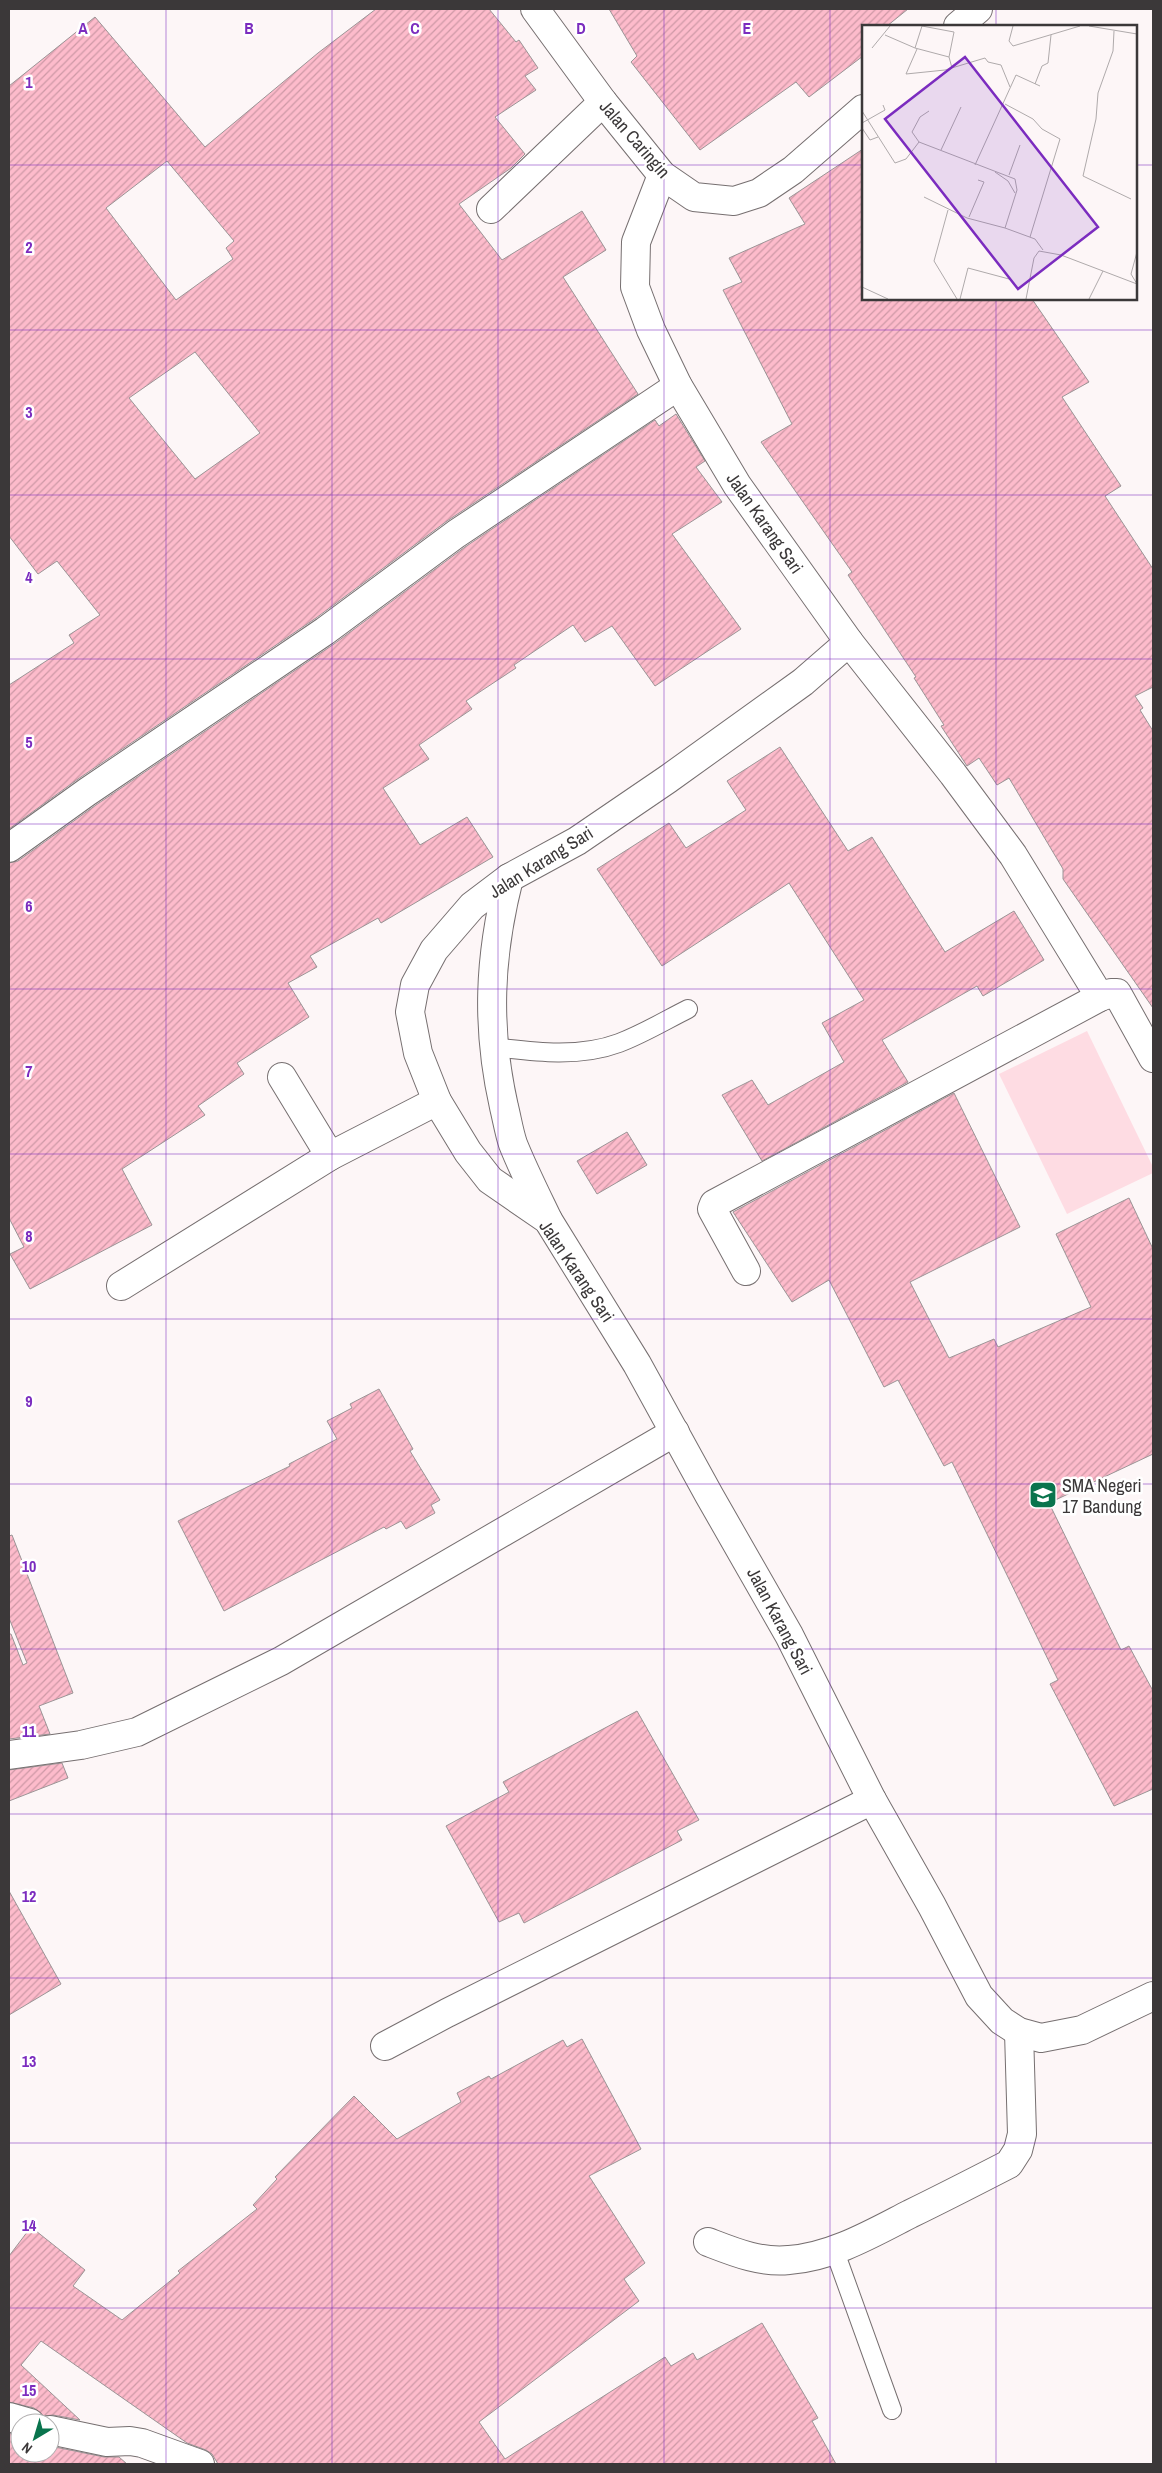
<svg xmlns="http://www.w3.org/2000/svg" width="1162" height="2473" font-family="'Archivo Narrow',sans-serif">
	<style>
		.green { fill: #fedce3 }
		.building { fill: url(#building-hatch); stroke: #9b9496; fill-rule: evenodd }
		.lines { fill: none; stroke-linecap: round; stroke-linejoin: round }
		.service-casing { stroke: #766f70; stroke-width: 20 }
		.minor-casing { stroke: #766f70; stroke-width: 30 }
		.secondary-casing { stroke: #766f70; stroke-width: 30 }
		.service { stroke: #fff; stroke-width: 18 }
		.minor { stroke: #fff; stroke-width: 28 }
		.secondary { stroke: #fff; stroke-width: 28 }
		.grid { fill: none; stroke: #7b2cbf; stroke-width: 1; stroke-opacity: 0.55 }
		.labels { text-anchor: middle; dominant-baseline: central; stroke-width: 5; stroke-linejoin: round; paint-order: stroke }
		.street-label { font-size: 18px; fill: #3b3839; stroke: #fff }
		.poi-label { font-size: 18px; fill: #3b3839; stroke: #fff; text-anchor: start }
		.inset-road { fill: none; stroke: #afaaab; stroke-width: 1 }
		.view { fill: #7b2cbf; fill-opacity: 0.15; stroke: #7b2cbf; stroke-width: 2.5 }
		.inset-edge { fill: none; stroke: #3b3839; stroke-width: 2.5 }
		.grid-label { font-size: 16px; text-anchor: middle; font-weight: bold; fill: #7b2cbf; stroke: #fff; stroke-width: 5; stroke-linejoin: round; paint-order: stroke }
	</style>
	<defs>
		<pattern id="building-hatch" width="6" height="6" patternUnits="userSpaceOnUse" patternTransform="scale(1.25)"><rect width="6" height="6" fill="#fdbbcb"/><path d="M-1 1l2-2M0 6l6-6M5 7l2-2" fill="none" stroke="#ce99a6"/></pattern>
	</defs>
	<rect width="100%" height="100%" fill="#fdf6f7"/>
	<path class="green" d="M 1087,1031 L 1153,1167 L 1153,1173 L 1067,1214 L 999,1074 Z"/>
	<g class="building">
		<path d="M 376,9 L 489,9 L 516,42 L 519,40 L 538,68 L 525,76 L 536,90 L 495,117 L 525,154 L 511,168 L 459,204 L 502,260 L 582,211 L 606,250 L 563,277 L 638,394 L 447,521 L 316,618 L 78,779 L 9,829 L 9,685 L 74,643 L 69,635 L 100,615 L 57,561 L 38,574 L 9,536 L 9,86 L 95,17 L 205,147 L 318,53 ZM 167,161 L 234,241 L 226,248 L 233,259 L 176,300 L 106,208 ZM 195,352 L 260,433 L 195,479 L 129,398 Z"/>
		<path d="M 609,9 L 908,9 L 887,26 L 863,26 L 863,56 L 809,97 L 796,82 L 700,150 L 631,62 L 637,56 Z"/>
		<path d="M 863,149 L 863,299 L 1032,299 L 1089,382 L 1062,397 L 1121,486 L 1105,496 L 1153,569 L 1153,687 L 1135,696 L 1143,708 L 1140,710 L 1153,731 L 1153,1008 L 1063,879 L 1063,869 L 1009,778 L 997,785 L 979,758 L 967,766 L 941,726 L 944,725 L 914,678 L 916,677 L 848,575 L 852,572 L 761,442 L 792,424 L 723,290 L 742,282 L 729,258 L 805,224 L 789,198 Z"/>
		<path d="M 676,414 L 705,461 L 696,467 L 722,502 L 672,534 L 741,629 L 655,686 L 612,626 L 585,642 L 573,625 L 514,665 L 516,668 L 466,701 L 472,709 L 419,745 L 429,759 L 383,788 L 420,845 L 467,817 L 493,857 L 381,923 L 378,918 L 310,956 L 317,967 L 288,983 L 309,1017 L 237,1063 L 244,1074 L 198,1106 L 205,1115 L 122,1169 L 152,1225 L 30,1289 L 10,1254 L 24,1247 L 9,1218 L 9,863 L 18,861 L 96,805 L 334,644 L 465,547 L 655,420 L 659,426 Z"/>
		<path d="M 780,747 L 848,851 L 872,837 L 945,952 L 1014,911 L 1044,960 L 983,996 L 977,986 L 882,1040 L 908,1082 L 762,1161 L 722,1095 L 752,1080 L 768,1105 L 844,1062 L 822,1023 L 864,1000 L 789,883 L 662,966 L 597,869 L 669,823 L 686,848 L 746,810 L 727,781 Z"/>
		<path d="M 954,1093 L 1020,1227 L 910,1282 L 949,1358 L 994,1339 L 998,1347 L 1091,1307 L 1056,1234 L 1129,1198 L 1153,1249 L 1153,1454 L 1049,1503 L 1121,1650 L 1129,1646 L 1153,1691 L 1153,1789 L 1114,1806 L 1050,1684 L 1058,1680 L 952,1462 L 944,1466 L 898,1380 L 884,1387 L 829,1280 L 792,1302 L 733,1212 Z"/>
		<path d="M 627,1132 L 647,1165 L 597,1194 L 577,1161 Z"/>
		<path d="M 379,1389 L 413,1449 L 410,1451 L 440,1500 L 431,1505 L 435,1513 L 406,1529 L 401,1521 L 386,1529 L 384,1527 L 224,1611 L 178,1521 L 290,1466 L 289,1464 L 337,1439 L 327,1421 L 352,1408 L 350,1404 Z"/>
		<path d="M 12,1535 L 73,1693 L 39,1706 L 50,1734 L 9,1739 L 9,1634 L 11,1634 L 23,1665 L 27,1663 L 9,1618 L 9,1536 Z"/>
		<path d="M 637,1711 L 699,1820 L 677,1831 L 682,1840 L 524,1923 L 519,1913 L 499,1922 L 446,1826 L 509,1792 L 503,1782 Z"/>
		<path d="M 62,1763 L 68,1778 L 9,1801 L 9,1770 Z"/>
		<path d="M 9,1891 L 61,1984 L 9,2015 Z"/>
		<path d="M 582,2039 L 641,2149 L 589,2176 L 645,2263 L 624,2279 L 639,2301 L 479,2422 L 505,2459 L 665,2357 L 671,2366 L 693,2353 L 697,2360 L 762,2323 L 818,2418 L 812,2421 L 836,2464 L 218,2464 L 212,2454 L 206,2450 L 187,2443 L 41,2341 L 21,2365 L 80,2420 L 53,2415 L 44,2416 L 34,2408 L 9,2402 L 9,2256 L 31,2227 L 85,2270 L 73,2286 L 122,2320 L 180,2273 L 178,2271 L 257,2209 L 253,2205 L 277,2179 L 275,2177 L 354,2096 L 397,2139 L 461,2102 L 457,2093 L 489,2076 L 491,2079 L 563,2040 L 567,2047 Z"/>
		<path d="M 9,2433 L 20,2436 L 20,2453 L 50,2453 L 50,2446 L 104,2457 L 119,2457 L 127,2464 L 9,2464 Z"/>
	</g>
	<g class="lines">
		<defs>
			<g id="service">
				<path d="M 493,1047 C 534,1052 579,1058 619,1043 C 643,1034 666,1020 688,1009"/>
				<path d="M 834,2249 L 892,2410"/>
			</g>
			<g id="minor">
				<path d="M 662,175 L 636,242 L 635,287 L 651,330 L 678,386 L 737,485 L 849,642 L 803,682 L 668,779 L 577,841 L 509,878 L 472,906 L 434,950 L 415,985 L 410,1012 L 418,1053 L 437,1101 L 468,1152 L 490,1180 L 548,1220 L 637,1364 L 709,1495 L 789,1635 L 872,1800 L 932,1906 L 979,1996 L 1002,2021 L 1019,2032 L 1041,2038 L 1082,2030 L 1153,1996"/>
				<path d="M 491,209 L 603,102"/>
				<path d="M 849,642 L 953,774 L 1013,855 L 1100,997"/>
				<path d="M 9,848 L 87,792 L 325,631 L 456,534 L 678,386"/>
				<path d="M 509,878 C 489,957 486,1027 504,1107 C 507,1119 509,1132 513,1144 C 523,1169 536,1195 548,1220"/>
				<path d="M 282,1077 L 330,1156"/>
				<path d="M 746,1271 L 712,1209 L 714,1204 L 1100,997 L 1111,993 L 1117,993 L 1153,1058"/>
				<path d="M 121,1286 L 330,1156 L 437,1101"/>
				<path d="M 9,1755 L 81,1745 L 137,1732 L 281,1661 L 675,1432"/>
				<path d="M 385,2046 L 447,2013 L 872,1800"/>
				<path d="M 708,2242 C 734,2252 760,2263 789,2260 C 832,2257 873,2233 910,2214 C 943,2198 976,2181 1009,2164 L 1018,2150 L 1022,2134 L 1019,2032"/>
				<path d="M 9,2417 L 30,2423"/>
				<path d="M 50,2430 L 107,2442 L 130,2441 L 142,2443 L 200,2464"/>
			</g>
			<g id="secondary">
				<path d="M 535,9 L 603,102 L 662,175 L 694,197 L 734,201 L 759,193 L 793,170 L 863,109"/>
				<path d="M 958,26 L 978,9"/>
			</g>
		</defs>
		<use href="#service" class="service-casing"/>
		<use href="#minor" class="minor-casing"/>
		<use href="#secondary" class="secondary-casing"/>
		<use href="#service" class="service"/>
		<use href="#minor" class="minor"/>
		<use href="#secondary" class="secondary"/>
	</g>
	<path class="grid" d="M 166,9 L 166,2464M 332,9 L 332,2464M 498,9 L 498,2464M 664,9 L 664,2464M 830,9 L 830,2464M 996,9 L 996,26M 9,165 L 863,165M 1136,165 L 1153,165M 996,299 L 996,2464M 9,330 L 1153,330M 9,495 L 1153,495M 9,659 L 1153,659M 9,824 L 1153,824M 9,989 L 1153,989M 9,1154 L 1153,1154M 9,1319 L 1153,1319M 9,1484 L 1153,1484M 9,1649 L 1153,1649M 9,1814 L 1153,1814M 9,1978 L 1153,1978M 9,2143 L 1153,2143M 9,2308 L 1153,2308"/>
	<defs>
		<symbol id="school-square" viewBox="-11 -11 22 22"><rect x="-9" y="-9" width="18" height="18" rx="4" fill="#09744d" stroke="#fff"/><path d="M0-5L7-2L0 1L-7-2ZM-4 1L0 2.5L4 1V4Q0 6-4 4Z" fill="#fff"/></symbol>
	</defs>
	<g fill-rule="evenodd">
		<use href="#school-square" x="1027" y="1479" width="32" height="32"/>
	</g>
	<g class="labels">
		<g class="street-label">
			<text transform="translate(635 139) rotate(49)">Jalan Caringin</text>
			<text transform="translate(765 523) rotate(55)">Jalan Karang Sari</text>
			<text transform="translate(541 862) rotate(-32)">Jalan Karang Sari</text>
			<text transform="translate(577 1271) rotate(56)">Jalan Karang Sari</text>
			<text transform="translate(780 1621) rotate(62)">Jalan Karang Sari</text>
		</g>
		<g class="poi-label">
			<text x="1062" y="1485">SMA Negeri<tspan x="1062" dy="21">17 Bandung</tspan></text>
		</g>
	</g>
	<g transform="translate(862 25)">
		<rect width="275" height="275" fill="#fdf6f7"/>
		<path class="inset-road" d="M 60,1 L 92,7 L 87,32 L 90,43M 151,1 L 147,16 L 151,21 L 218,1M 227,1 L 275,9M 252,6 L 251,26 L 236,68 L 234,94 L 221,151 L 269,174M 23,10 L 53,23 L 87,32M 10,23 L 28,1M 53,23 L 60,1M 55,24 L 44,49 L 83,45 L 123,33 L 126,37 L 139,40 L 148,62M 173,59 L 180,41 L 186,38 L 189,10M 143,79 L 171,94 L 180,104 L 198,114 L 168,212M 0,86 L 33,138 L 44,134 L 57,117M 0,98 L 23,85 L 21,80M 0,103 L 8,115 L 16,112M 57,117 L 153,154 L 155,165 L 143,203 L 173,214 L 181,225M 57,117 L 50,107 L 58,92 L 67,86M 79,125 L 99,82M 113,140 L 154,50 L 178,61M 133,147 L 146,156 L 153,168M 147,150 L 158,120M 62,172 L 105,193 L 143,203M 86,185 L 72,236 L 95,274M 107,192 L 122,157 L 116,155M 275,227 L 269,249 L 275,259M 0,262 L 26,274M 98,274 L 106,243 L 147,254M 164,274 L 172,233 L 177,226 L 199,230 L 275,259M 227,274 L 241,246"/>
		<path class="view" d="M 103,32 L 236,202 L 156,264 L 23,94 Z"/>
		<rect width="275" height="275" class="inset-edge"/>
	</g>
	<g class="grid-label">
		<text x="83" y="34">A</text>
		<text x="249" y="34">B</text>
		<text x="415" y="34">C</text>
		<text x="581" y="34">D</text>
		<text x="747" y="34">E</text>
		<text x="29" y="88">1</text>
		<text x="29" y="253">2</text>
		<text x="29" y="418">3</text>
		<text x="29" y="583">4</text>
		<text x="29" y="748">5</text>
		<text x="29" y="912">6</text>
		<text x="29" y="1077">7</text>
		<text x="29" y="1242">8</text>
		<text x="29" y="1407">9</text>
		<text x="29" y="1572">10</text>
		<text x="29" y="1737">11</text>
		<text x="29" y="1902">12</text>
		<text x="29" y="2067">13</text>
		<text x="29" y="2231">14</text>
		<text x="29" y="2396">15</text>
	</g>
	<rect width="1162" height="2473" fill="none" stroke="#3b3839" stroke-width="20"/>
	<g transform="translate(35 2438) rotate(218)"><circle r="24" fill="#ffffff" stroke="#b1afb0"/>
	<path d="M0-4L9 19L0 12L-9 19Z" fill="#09744d"/>
	<text y="-8" font-size="14" font-weight="bold" text-anchor="middle" fill="#3b3839">N</text>
	</g>
</svg>
